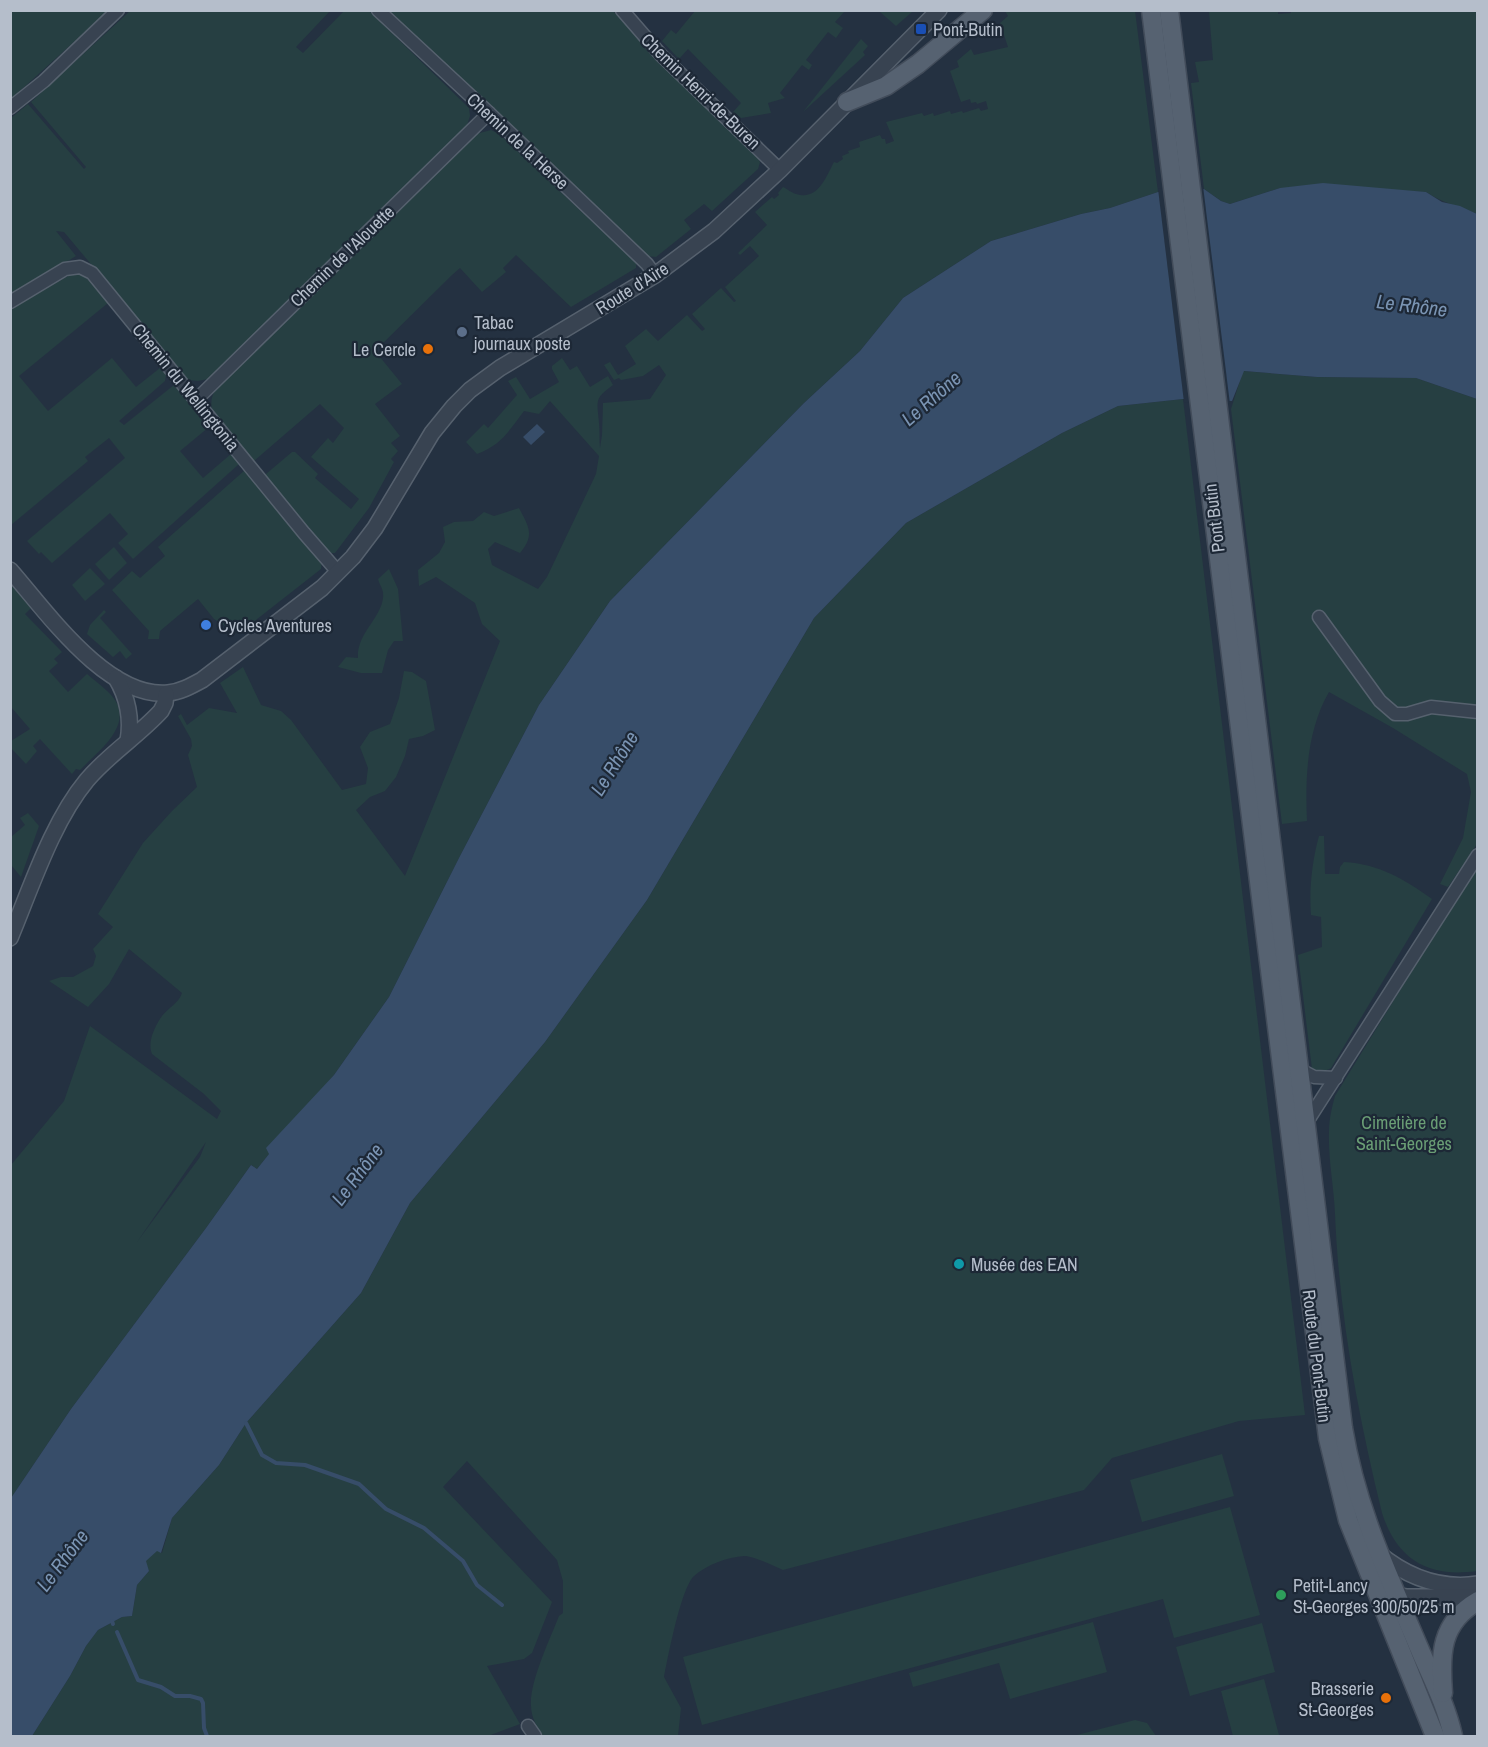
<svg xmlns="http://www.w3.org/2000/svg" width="1488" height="1747" font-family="'Archivo Narrow',sans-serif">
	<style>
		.green { fill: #263f42; fill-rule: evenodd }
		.water { fill: #374d69 }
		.pier { fill: #243141 }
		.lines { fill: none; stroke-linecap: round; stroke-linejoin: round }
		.stream { stroke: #374d69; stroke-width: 4 }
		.minor-casing { stroke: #56616e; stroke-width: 15 }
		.tertiary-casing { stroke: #56616e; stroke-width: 18 }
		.primary-casing { stroke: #424c5a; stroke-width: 21 }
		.minor { stroke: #384351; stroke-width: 12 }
		.tertiary { stroke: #384351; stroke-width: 15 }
		.primary { stroke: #566271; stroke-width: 18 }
		.transit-dot { fill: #1a4fb4; stroke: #1d2836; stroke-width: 2 }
		.service-dot { fill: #5c6f8a; stroke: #1d2836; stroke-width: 2 }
		.food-dot { fill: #e8710a; stroke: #1d2836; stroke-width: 2 }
		.shop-dot { fill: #3f7fe0; stroke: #1d2836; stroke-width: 2 }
		.culture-dot { fill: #0f9aa8; stroke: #1d2836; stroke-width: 2 }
		.leisure-dot { fill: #2e9e5b; stroke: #1d2836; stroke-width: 2 }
		.labels { text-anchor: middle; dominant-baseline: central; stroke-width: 4.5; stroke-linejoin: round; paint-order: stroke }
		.poi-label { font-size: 18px; fill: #b5becb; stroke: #1d2836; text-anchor: start }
		.street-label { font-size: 18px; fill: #b5becb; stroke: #1d2836 }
		.park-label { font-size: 18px; fill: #6a9e75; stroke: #1d2836 }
		.water-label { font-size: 20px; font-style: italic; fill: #7b95b4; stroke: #1d2836 }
	</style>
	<rect width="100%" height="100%" fill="#243141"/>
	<g class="green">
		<path d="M 11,10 L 108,10 L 108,11 L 11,99 Z"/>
		<path d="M 1291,10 L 1477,11 L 1477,214 C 1460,206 1442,203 1426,192 L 1280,188 L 1230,204 L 1221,201 L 1204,189 L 1191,83 L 1199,82 L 1195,62 L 1213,60 L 1209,11 L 1278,11 L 1278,14 L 1291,13 Z"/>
		<path d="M 130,11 L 330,11 L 296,47 L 303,53 L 344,11 L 369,11 L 469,108 L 470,116 L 467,125 L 208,379 L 198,381 L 188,380 L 64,232 L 56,231 L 76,256 L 11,296 L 11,118 L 28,104 L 84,169 L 86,167 L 31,102 Z"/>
		<path d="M 388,11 L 613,11 L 687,90 L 757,156 L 760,162 L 758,169 L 712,211 L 704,204 L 684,220 L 691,229 L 656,257 L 647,256 Z"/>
		<path d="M 695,11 L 695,10 L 845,11 L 835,22 L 843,28 L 836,38 L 828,32 L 806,60 L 812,65 L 809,70 L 802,65 L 780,93 L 785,98 L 768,103 L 771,113 L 741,118 L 733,112 L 741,103 L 688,49 L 679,59 L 662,41 L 671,30 L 676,34 Z"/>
		<path d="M 879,11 L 913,11 L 896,26 Z"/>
		<path d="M 1005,11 L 1135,11 L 1158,192 L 1110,208 L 1081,214 L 991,241 L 903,298 L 860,351 L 804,403 L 610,601 L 539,705 L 460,856 L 389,997 L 334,1075 L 257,1169 L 251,1165 L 206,1228 L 71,1409 L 11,1498 L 11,1165 L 64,1101 L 90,1026 L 217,1119 L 221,1111 L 204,1094 L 152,1054 C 147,1042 155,1026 162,1016 C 168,1008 179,1003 182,993 L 129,949 L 109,984 L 88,1007 L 49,981 L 61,977 L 73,977 L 93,966 L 96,956 L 93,949 L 113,927 L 98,914 L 143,843 L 172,811 L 197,787 L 188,755 L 192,746 L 191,739 L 178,716 L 181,714 L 187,725 L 209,708 L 237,713 L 220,683 L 243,667 L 261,705 L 281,711 L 291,720 L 342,790 L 366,784 L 368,768 L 360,747 L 370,732 L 390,724 L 399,698 L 404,671 L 412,672 L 426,681 L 435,730 L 423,736 L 409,739 L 405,756 L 396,777 L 385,791 L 370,797 L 356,810 L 405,876 L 500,641 L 482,624 L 475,603 L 436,577 L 419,586 L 418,570 L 439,553 L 445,542 L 443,527 L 454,522 L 473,521 L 484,512 L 494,516 L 519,508 C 529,527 535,535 520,553 L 495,542 L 488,549 L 492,565 L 538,589 L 547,577 L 596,474 L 599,456 L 550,401 L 539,414 L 524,411 C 509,431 501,445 477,454 L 466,442 L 484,424 L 488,428 L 517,395 L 508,381 L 516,377 L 530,399 L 559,382 L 552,369 L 552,366 L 562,358 L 570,370 L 577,366 L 590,387 L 608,376 L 613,385 C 594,399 597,400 599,423 C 600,431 599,440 600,448 L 602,435 L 603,403 L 650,399 L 666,375 L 659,365 L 643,376 L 621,380 L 619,378 L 614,380 L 604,365 L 610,362 L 618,375 L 636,364 L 625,346 L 646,329 L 658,341 L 687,315 L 702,331 L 705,329 L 692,314 L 721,288 L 734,302 L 736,301 L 725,287 L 759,256 L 750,246 L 740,255 L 738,253 L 767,225 L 755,212 L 772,197 L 774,199 L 779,195 L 778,193 L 783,187 C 787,189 792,193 796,194 C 818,201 826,177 834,162 L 837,163 L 843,159 L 842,156 L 849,153 L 848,151 L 860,147 L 859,142 L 880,135 L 882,139 L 885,139 L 886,144 L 894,141 L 886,122 L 922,113 L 924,116 L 933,113 L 934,116 L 950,111 L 951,114 L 962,111 L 963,113 L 979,108 L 981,111 L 988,109 L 986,101 L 977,104 L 976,102 L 971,103 L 970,99 L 961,102 L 950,71 L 959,67 L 957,61 L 971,49 L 974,55 L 1008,47 L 1000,23 L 1008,16 ZM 206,1142 L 200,1157 L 137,1242 Z"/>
		<path d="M 861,39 L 868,46 L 863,52 L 865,55 L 803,112 Z"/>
		<path d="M 491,130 L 499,134 L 636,263 L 636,268 L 571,307 L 516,255 L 503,268 L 506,272 L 482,292 L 460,268 L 452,275 L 375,351 L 402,384 L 375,404 L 400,436 L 391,443 L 398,451 L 391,459 L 394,462 L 369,508 L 335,553 L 330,553 L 265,477 L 266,474 L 292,452 L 295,452 L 318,474 L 315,478 L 351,509 L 359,499 L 311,457 L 328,438 L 333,443 L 344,428 L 320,404 L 254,461 L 213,412 C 210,403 211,397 216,389 L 476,134 Z"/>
		<path d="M 75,272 L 83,274 L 108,303 L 19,376 L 48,411 L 112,358 L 136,387 L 160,368 L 166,375 L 165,381 L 119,421 L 124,425 L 174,385 L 209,427 L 180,451 L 203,478 L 231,454 L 239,464 L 133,559 L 118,543 L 128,534 L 110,513 L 52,563 L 41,552 L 39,554 L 27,541 L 125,458 L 109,438 L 85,457 L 88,461 L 11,525 L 11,309 Z"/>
		<path d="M 1243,371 L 1317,377 L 1416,378 L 1477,399 L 1477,844 L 1448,887 L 1440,884 L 1463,838 L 1471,792 L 1467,774 L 1393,728 L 1329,692 C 1307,730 1305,777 1307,821 L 1282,824 L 1231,409 Z"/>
		<path d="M 1183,399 L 1305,1415 L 1239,1421 L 1112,1458 L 1084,1490 L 783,1570 C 774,1566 754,1556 744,1556 C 728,1557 706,1565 694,1576 C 681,1588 668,1657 664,1677 L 681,1708 L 678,1736 L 543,1736 C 537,1727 531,1717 531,1706 C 529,1683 550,1639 559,1616 L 563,1613 L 563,1581 L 557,1560 L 467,1461 L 443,1487 L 552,1602 L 532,1653 L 524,1659 L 487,1666 L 520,1724 L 488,1736 L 32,1736 L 70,1676 L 86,1646 L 98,1630 L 122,1617 L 132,1616 L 137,1585 L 149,1571 L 145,1561 L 157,1550 L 162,1553 L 172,1518 L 219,1465 L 246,1423 L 361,1293 L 410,1203 L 545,1042 L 647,900 L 814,618 L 906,523 L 1062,433 L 1118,406 Z"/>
		<path d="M 245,470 L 322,562 L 321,569 L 238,634 L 214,619 L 198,599 L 160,631 L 159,639 L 148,639 L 149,631 L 112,590 L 132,571 L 140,578 L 165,556 L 158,547 Z"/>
		<path d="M 114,547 L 127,563 L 109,580 L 95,564 Z"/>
		<path d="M 90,568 L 105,584 L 85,601 L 72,585 Z"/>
		<path d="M 389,569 L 398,589 L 403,641 L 394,641 L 388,650 L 382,673 L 361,673 L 338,667 L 346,657 L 358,658 C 356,632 386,615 383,592 C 382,588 379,583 378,579 Z"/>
		<path d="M 11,584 L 32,607 L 25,614 L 62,652 L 54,659 L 58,663 L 49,671 L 68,692 L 87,674 C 96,682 108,690 115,700 C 133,727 96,753 80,770 L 76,769 L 72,774 L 40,739 L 33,746 L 37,751 L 26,764 L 11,748 L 11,741 L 30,729 L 11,707 Z"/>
		<path d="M 104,610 L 106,612 L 100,618 L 132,654 L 126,659 L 120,651 L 113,657 L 87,634 L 90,625 Z"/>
		<path d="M 28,813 L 39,826 L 21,877 L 12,866 L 11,867 L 11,837 L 25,825 L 20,818 Z"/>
		<path d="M 1319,836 L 1324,836 L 1325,874 L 1339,874 L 1340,867 L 1344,862 C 1379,864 1404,879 1432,899 L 1331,1068 C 1324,1072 1320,1072 1312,1069 L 1298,955 L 1322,947 L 1321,917 L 1311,915 C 1309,890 1312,861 1319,836 Z"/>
		<path d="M 1477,865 L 1477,1571 C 1429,1578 1397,1560 1382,1513 C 1358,1415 1339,1314 1335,1214 C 1334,1187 1328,1159 1329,1132 C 1329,1119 1332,1107 1335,1096 Z"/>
		<path d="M 1222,1454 L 1234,1496 L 1142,1522 L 1130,1480 Z"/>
		<path d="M 1230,1507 L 1260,1615 L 1174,1638 L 1163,1599 L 702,1725 L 683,1657 Z"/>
		<path d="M 1093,1622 L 1107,1672 L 1010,1699 L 999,1663 L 913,1687 L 909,1673 Z"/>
		<path d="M 1262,1623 L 1275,1672 L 1190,1696 L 1176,1647 Z"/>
		<path d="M 1264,1679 L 1279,1735 L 1273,1736 L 1233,1736 L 1221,1691 Z"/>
		<path d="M 1135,1720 L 1147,1723 L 1156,1736 L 1073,1736 Z"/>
	</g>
	<g class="water">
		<path d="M 1323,183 L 1426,192 L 1442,202 L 1460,206 L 1477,214 L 1477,399 L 1416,378 L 1317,377 L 1244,371 L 1232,401 L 1183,399 L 1118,406 L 1062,433 L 906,523 L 814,618 L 647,900 L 545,1042 L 410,1203 L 361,1293 L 246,1423 L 219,1465 L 172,1518 L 161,1553 L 157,1551 L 146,1561 L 149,1571 L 137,1585 L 132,1616 L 122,1617 L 98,1630 L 86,1646 L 70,1676 L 32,1736 L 11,1736 L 11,1498 L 71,1409 L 206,1228 L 251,1165 L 257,1169 L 269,1154 L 266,1148 L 334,1075 L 389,997 L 460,856 L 539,705 L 610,601 L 804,403 L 860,351 L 903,298 L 991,241 L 1081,214 L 1110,208 L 1158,192 L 1204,189 L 1221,201 L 1230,204 L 1280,188 Z"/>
		<path d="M 537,424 L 545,432 L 531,445 L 523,437 Z"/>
	</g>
	<path class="pier" d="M 1203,186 L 1230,404 L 1184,402 L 1158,189 Z"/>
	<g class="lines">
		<g class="stream">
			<path d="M 246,1423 L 262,1455 L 276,1463 L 305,1465 L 359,1484 L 386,1509 L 424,1528 L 463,1561 L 477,1585 L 502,1605"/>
			<path d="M 112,1621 L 113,1624"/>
			<path d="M 117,1632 L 138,1680 L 161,1687 L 175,1696 L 190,1696 L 201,1699 L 203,1703 L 204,1728 L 207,1736"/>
		</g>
		<defs>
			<g id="minor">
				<path d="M 378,10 L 489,113 L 647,264 L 655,275"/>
				<path d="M 622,10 L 661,55 L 780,170"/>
				<path d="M 10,108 L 44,81 L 118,10"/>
				<path d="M 10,302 L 65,269 L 80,267 L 92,273 L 304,533 L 338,572"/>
				<path d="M 196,400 L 489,113"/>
				<path d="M 1319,617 L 1380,701 L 1395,714 L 1407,714 L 1431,707 L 1478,712"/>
				<path d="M 1299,1069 L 1314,1077 L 1336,1078"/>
				<path d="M 1305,1125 L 1478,855"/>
				<path d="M 528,1726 L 535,1736"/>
			</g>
			<g id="tertiary">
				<path d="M 10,570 C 46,611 107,699 168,693 C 180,692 191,686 202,680 L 322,588 L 353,557 L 375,528 L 432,433 L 454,406 L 470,390 L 500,368 L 655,275 L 714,231 L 780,170 L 939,10"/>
				<path d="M 116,678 C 128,698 132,718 128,741"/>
				<path d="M 10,938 C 31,888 52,822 87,780 C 109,754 138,736 161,711 L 165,703 L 166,694"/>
				<path d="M 1378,1553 C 1407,1577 1439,1590 1478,1584"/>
				<path d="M 1387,1594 L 1406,1597 L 1478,1597"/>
			</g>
			<g id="primary">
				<path d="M 1151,10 L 1328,1438 L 1348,1520 L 1435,1736"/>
				<path d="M 1169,10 L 1343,1428 C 1356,1507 1386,1570 1417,1643 C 1430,1674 1446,1704 1453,1736"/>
				<path d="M 847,102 L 886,86 L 918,64 L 983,10"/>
				<path d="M 1443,1693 C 1440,1654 1440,1623 1478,1601"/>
			</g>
		</defs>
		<use href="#minor" class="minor-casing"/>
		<use href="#tertiary" class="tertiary-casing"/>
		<use href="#primary" class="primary-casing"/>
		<use href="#minor" class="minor"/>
		<use href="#tertiary" class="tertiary"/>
		<use href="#primary" class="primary"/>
	</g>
	<rect class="transit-dot" x="915" y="23" width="12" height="12" rx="3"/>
	<circle class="service-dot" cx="462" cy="332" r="6"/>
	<g class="food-dot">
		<circle cx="428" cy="349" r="6"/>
		<circle cx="1386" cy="1698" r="6"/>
	</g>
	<circle class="shop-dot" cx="206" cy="625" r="6"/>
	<circle class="culture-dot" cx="959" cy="1264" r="6"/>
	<circle class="leisure-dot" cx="1281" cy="1595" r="6"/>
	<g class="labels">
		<g class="poi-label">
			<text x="933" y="29">Pont-Butin</text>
			<text x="474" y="322">Tabac<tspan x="474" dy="21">journaux poste</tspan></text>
			<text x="416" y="349" text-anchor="end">Le Cercle</text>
			<text x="218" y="625">Cycles Aventures</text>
			<text x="971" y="1264">Musée des EAN</text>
			<text x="1293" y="1585">Petit-Lancy<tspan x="1293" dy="21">St-Georges 300/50/25 m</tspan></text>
			<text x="1374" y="1688" text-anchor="end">Brasserie<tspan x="1374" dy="21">St-Georges</tspan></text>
		</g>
		<g class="street-label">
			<text transform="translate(701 91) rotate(44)">Chemin Henri-de-Buren</text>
			<text transform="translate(518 141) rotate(43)">Chemin de la Herse</text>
			<text transform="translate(342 256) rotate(-44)">Chemin de l'Alouette</text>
			<text transform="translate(632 288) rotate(-32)">Route d'Aïre</text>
			<text transform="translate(186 387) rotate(51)">Chemin du Wellingtonia</text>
			<text transform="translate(1214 518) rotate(-97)">Pont Butin</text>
			<text transform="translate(1317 1356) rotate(83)">Route du Pont-Butin</text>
		</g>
		<g class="park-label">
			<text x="1404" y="1122">Cimetière de<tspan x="1404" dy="21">Saint-Georges</tspan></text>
		</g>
		<g class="water-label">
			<text transform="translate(1412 305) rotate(7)">Le Rhône</text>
			<text transform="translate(931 398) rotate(-41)">Le Rhône</text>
			<text transform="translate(614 763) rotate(-58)">Le Rhône</text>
			<text transform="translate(357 1174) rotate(-53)">Le Rhône</text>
			<text transform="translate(62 1560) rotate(-53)">Le Rhône</text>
		</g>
	</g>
	<rect width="1488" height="1747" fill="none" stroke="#b5becb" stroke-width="24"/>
</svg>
